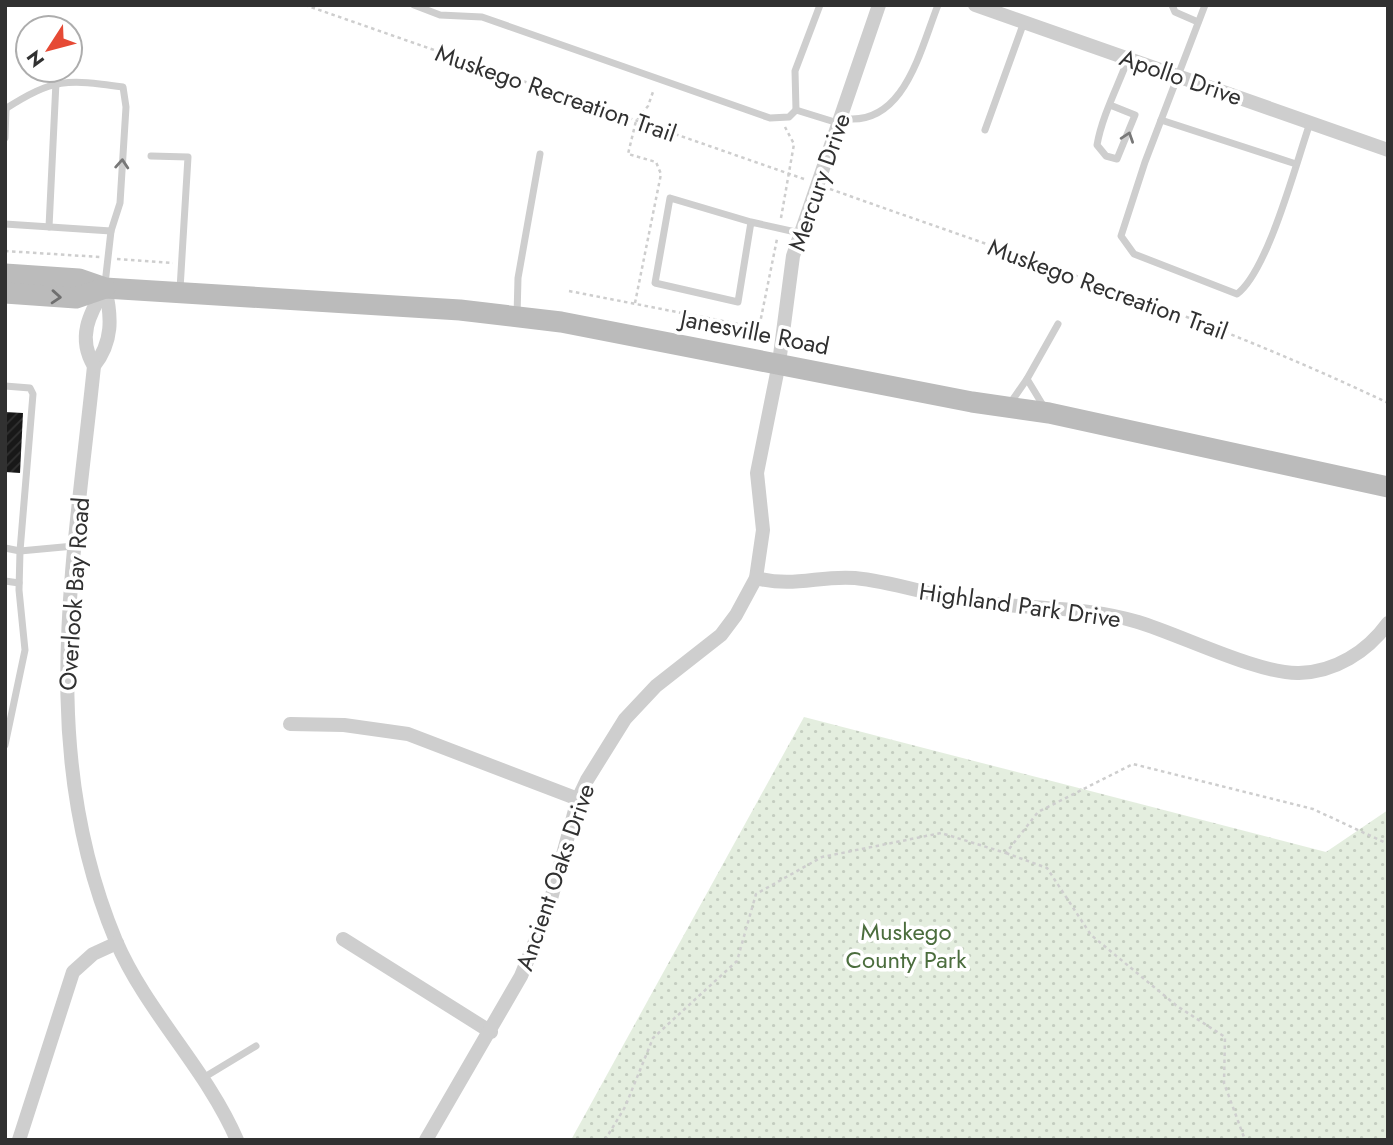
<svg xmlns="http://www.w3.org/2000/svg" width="1393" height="1145" font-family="Jost,sans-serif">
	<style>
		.grass { fill: url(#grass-dots) }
		.building { fill: url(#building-hatch) }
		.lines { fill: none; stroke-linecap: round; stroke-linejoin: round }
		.path { stroke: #cecece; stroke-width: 2.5; stroke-dasharray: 3.5 3.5; stroke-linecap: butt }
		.lane { stroke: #cecece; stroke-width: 7 }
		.street { stroke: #cecece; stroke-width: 14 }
		.secondary { stroke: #bbb; stroke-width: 21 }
		.oneway { stroke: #787878 }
		.oneway2 { stroke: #6f6f6f }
		.labels { text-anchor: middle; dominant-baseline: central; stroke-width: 7; stroke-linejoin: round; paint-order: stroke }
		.street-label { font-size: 24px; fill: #313131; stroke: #fff }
		.park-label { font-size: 24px; fill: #4b6d3d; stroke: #fff }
	</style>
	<defs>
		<pattern id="grass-dots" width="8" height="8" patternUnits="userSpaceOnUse" patternTransform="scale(1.75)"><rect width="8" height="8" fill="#e4eedf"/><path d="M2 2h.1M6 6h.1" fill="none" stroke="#c4cdc0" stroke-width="1.8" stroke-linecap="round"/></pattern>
		<pattern id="building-hatch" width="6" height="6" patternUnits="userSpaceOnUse" patternTransform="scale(1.75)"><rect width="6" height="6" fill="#181818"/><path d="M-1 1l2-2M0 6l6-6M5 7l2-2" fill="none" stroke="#313131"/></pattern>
	</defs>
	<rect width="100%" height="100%" fill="#fff"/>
	<path class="grass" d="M 804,717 L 1326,852 L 1388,810 L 1388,1140 L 571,1140 Z"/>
	<path class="building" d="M 5,412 L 23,413 L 20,473 L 5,472 Z"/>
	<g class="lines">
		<g class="path">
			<path d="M 305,5 L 804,179"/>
			<path d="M 830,189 C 1018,256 1208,317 1388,403"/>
			<path d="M 781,218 L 794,144 L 785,127"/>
			<path d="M 5,251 L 100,257"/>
			<path d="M 117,259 L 173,263"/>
			<path d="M 569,291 L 759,328 L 777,239"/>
			<path d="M 635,303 L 661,174 L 656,162 L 628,154 L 636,121 L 648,106 L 654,89"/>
			<path d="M 1006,853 L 1047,868 L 1091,935 L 1177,1006 L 1225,1037 L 1224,1083 L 1245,1140"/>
			<path d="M 605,1140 L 625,1107 L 653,1038 L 737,961 L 756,894 L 822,857 L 941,833 L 1006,853 L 1038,812 L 1133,764 L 1313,809 L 1388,844"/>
		</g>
		<g class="lane">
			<path d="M 414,5 L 440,15 L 482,17 L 770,118 L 789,117 L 796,110 L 838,123"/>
			<path d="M 1172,5 L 1175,12 L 1198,22"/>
			<path d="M 1205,5 L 1145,162 L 1121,236 L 1134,254 L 1237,294 C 1268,271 1296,163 1310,123"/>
			<path d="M 1110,105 L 1135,115 L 1117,159 L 1106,156 L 1097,145 C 1102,116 1118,86 1128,59"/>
			<path d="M 5,109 C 54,78 66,79 123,87 L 126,107 L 120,203 L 111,231 L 105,284"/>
			<path d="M 796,110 L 795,71 L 820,5"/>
			<path d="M 841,118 C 904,129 920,50 938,5"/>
			<path d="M 1161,120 L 1296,164"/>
			<path d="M 985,130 L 1024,22"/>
			<path d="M 5,138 L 6,108"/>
			<path d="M 151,156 L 188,157 L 180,289"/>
			<path d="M 751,222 L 738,302 L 655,283 L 670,198 L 751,222 L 800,233"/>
			<path d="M 5,224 L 111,231"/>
			<path d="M 49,227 L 56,82"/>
			<path d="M 517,316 L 518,278 L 540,154"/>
			<path d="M 1027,379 L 1058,324"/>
			<path d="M 5,386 L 30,388 L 33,394 L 20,551 L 19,590 L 25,650 L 5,745"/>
			<path d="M 1009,405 L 1027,379 L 1044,407"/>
			<path d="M 5,548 L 20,551 L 74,546"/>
			<path d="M 5,581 L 19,583"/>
			<path d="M 203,1078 L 256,1046"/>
		</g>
		<g class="street">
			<path d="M 975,5 L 1388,150"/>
			<path d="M 105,288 C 112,317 113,342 94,366 C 74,563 36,750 116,941 C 147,1013 206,1068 237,1140"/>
			<path d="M 94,366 C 77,338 89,314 105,288"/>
			<path d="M 756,578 C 795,588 819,575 855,578 C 896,582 934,597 975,602 C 1029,609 1085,606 1138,622 C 1181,635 1258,674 1299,673 C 1335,672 1367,652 1388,623"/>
			<path d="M 290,724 L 344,725 L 408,734 L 578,799"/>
			<path d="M 343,939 L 491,1032"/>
			<path d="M 19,1140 L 73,972 L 93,954 L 117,943"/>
			<path d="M 426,1140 L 521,976 L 548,910 L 578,799 L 587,780 L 625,719 L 656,686 L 721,635 L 736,615 L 756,578 L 763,530 L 757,473 L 779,363 L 793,256 L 879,5"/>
		</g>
		<g class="secondary">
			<path d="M 5,274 L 79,279 L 105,288 L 460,310 L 561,322 L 972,402 L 1049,413 L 1388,487"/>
			<path d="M 5,293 L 76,298 L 105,288"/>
		</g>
	</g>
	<defs><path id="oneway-chevron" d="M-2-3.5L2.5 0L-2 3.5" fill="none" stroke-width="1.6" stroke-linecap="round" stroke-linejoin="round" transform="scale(1.75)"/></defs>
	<g class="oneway">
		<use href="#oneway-chevron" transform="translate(1128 137) rotate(-71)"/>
		<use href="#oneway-chevron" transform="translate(122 164) rotate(-86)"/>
	</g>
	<use class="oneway2" href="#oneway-chevron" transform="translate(56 297) rotate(4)"/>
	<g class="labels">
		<g class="street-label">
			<text transform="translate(1181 77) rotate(19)">Apollo Drive</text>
			<text transform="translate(556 93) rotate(19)">Muskego Recreation Trail</text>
			<text transform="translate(819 182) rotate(-71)">Mercury Drive</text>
			<text transform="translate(1108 289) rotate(20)">Muskego Recreation Trail</text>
			<text transform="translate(755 332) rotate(11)">Janesville Road</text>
			<text transform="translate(74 594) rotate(-86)">Overlook Bay Road</text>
			<text transform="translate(1020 605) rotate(8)">Highland Park Drive</text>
			<text transform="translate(555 877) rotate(-71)">Ancient Oaks Drive</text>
		</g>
		<g class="park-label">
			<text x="906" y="931">Muskego<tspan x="906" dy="28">County Park</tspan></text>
		</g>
	</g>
	<rect width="1393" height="1145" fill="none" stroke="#313131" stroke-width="14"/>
	<g transform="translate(49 49) rotate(234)"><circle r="33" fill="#ffffff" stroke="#adadad" stroke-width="2"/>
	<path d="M0-5L12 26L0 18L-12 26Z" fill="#e64a35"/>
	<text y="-10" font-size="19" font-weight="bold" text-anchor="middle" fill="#313131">N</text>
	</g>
</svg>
